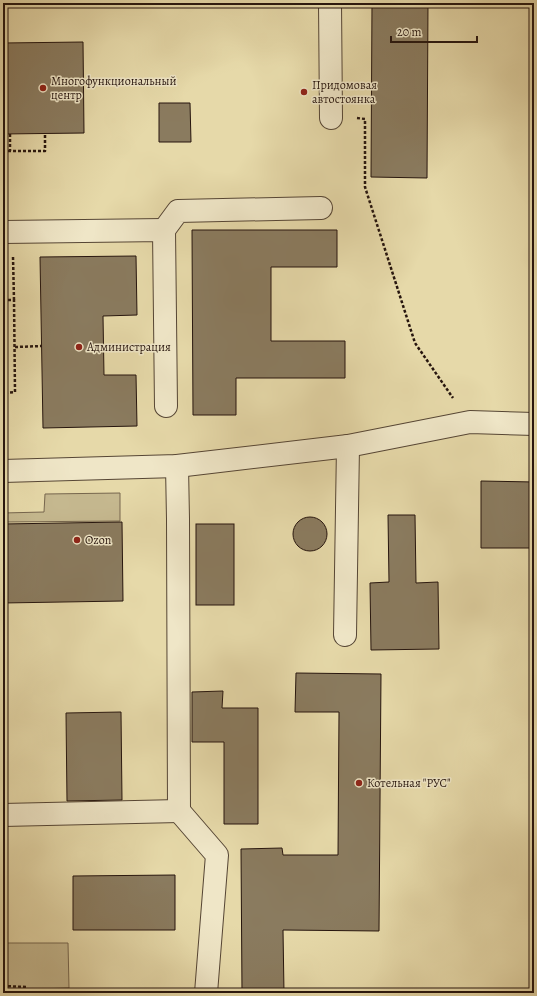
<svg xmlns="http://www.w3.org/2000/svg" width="537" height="996" font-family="Alegreya,serif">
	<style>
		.green { fill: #c5b88f; stroke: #76664e }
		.building { fill: #8a7b5f; stroke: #26150e }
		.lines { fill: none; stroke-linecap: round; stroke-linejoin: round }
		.minor-casing { stroke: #564635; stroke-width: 24 }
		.path { stroke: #26150e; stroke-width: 2.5; stroke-dasharray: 3 2; stroke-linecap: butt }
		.minor { stroke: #efe6c7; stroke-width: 22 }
		.poi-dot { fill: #8f2418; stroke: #efe6c7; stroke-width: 1.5 }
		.labels { text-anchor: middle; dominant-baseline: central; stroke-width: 3; stroke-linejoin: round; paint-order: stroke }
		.poi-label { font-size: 12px; fill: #26150e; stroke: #efe6c7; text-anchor: start }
	</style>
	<rect width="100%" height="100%" fill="#e6d9a9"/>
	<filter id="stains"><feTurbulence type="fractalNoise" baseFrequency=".005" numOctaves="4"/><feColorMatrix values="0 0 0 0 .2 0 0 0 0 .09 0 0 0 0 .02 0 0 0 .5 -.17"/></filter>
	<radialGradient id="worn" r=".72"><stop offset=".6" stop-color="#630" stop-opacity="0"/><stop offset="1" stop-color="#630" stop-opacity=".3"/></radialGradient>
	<g class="green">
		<path d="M 120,493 L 120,521 L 3,522 L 3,513 L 44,512 L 45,494 Z"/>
		<path d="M 3,943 L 68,943 L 69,988 L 37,989 L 37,993 L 3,993 Z"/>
	</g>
	<g class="building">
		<path d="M 372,3 L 428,3 L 427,178 L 371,177 Z"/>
		<path d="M 83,42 L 84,133 L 3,134 L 3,43 Z"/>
		<path d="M 159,103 L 190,103 L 191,142 L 159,142 Z"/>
		<path d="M 192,230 L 337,230 L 337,267 L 271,267 L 271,341 L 345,341 L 345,378 L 236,378 L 236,415 L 193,415 Z"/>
		<path d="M 136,256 L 137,315 L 103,316 L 104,375 L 136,375 L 137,426 L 43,428 L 40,257 Z"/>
		<path d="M 481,481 L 534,482 L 534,548 L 481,548 Z"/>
		<path d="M 388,515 L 415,515 L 416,583 L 438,582 L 439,649 L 371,650 L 370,583 L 389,582 Z"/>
		<circle cx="310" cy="534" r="17"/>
		<path d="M 122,522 L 123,601 L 3,603 L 3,524 Z"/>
		<rect x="196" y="524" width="38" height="81"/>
		<path d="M 296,673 L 381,674 L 379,931 L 283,930 L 284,993 L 242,993 L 241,849 L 282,848 L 283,855 L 338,855 L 339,712 L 295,712 Z"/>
		<path d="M 223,691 L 222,708 L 258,708 L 258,824 L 224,824 L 224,742 L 192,742 L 192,692 Z"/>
		<path d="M 121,712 L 122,800 L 67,801 L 66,713 Z"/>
		<path d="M 175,875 L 175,930 L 73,930 L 73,876 Z"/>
	</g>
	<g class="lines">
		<defs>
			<g id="minor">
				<path d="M 330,3 L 331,118"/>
				<path d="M 164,230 L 178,211 L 321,208"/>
				<path d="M 3,232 L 164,230 L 166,406"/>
				<path d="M 177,466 L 178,519 L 179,811 L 217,855 L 206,993"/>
				<path d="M 3,471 L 177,466 L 348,446 L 470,422 L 534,424"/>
				<path d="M 345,635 L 348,446"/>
				<path d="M 3,815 L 179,811"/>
			</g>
		</defs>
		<use href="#minor" class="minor-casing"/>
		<g class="path">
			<path d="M 357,118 L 365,119 L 365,187 L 415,343 L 453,398"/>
			<path d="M 10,134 L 10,151"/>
			<path d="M 3,151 L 45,151 L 45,133"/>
			<path d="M 13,257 L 14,300"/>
			<path d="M 3,300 L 14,300 L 15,392 L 3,393"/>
			<path d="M 15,347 L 42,346"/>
			<path d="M 3,986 L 27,987 L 27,993"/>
		</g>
		<use href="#minor" class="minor"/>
	</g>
	<g class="poi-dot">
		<circle cx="43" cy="88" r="4"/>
		<circle cx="304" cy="92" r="4"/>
		<circle cx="79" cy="347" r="4"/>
		<circle cx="77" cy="540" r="4"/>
		<circle cx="359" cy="783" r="4"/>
	</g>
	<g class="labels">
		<g class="poi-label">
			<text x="51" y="81">Многофункциональный<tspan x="51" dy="14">центр</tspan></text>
			<text x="312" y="85">Придомовая<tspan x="312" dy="14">автостоянка</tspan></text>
			<text x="87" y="347">Администрация</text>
			<text x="85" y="540">Ozon</text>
			<text x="367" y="783">Котельная "РУС"</text>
		</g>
	</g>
	<rect width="537" height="996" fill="none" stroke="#e6d9a9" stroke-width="16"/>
	<rect x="4" y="4" width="529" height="988" fill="none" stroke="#26150e" stroke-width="2"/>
	<rect x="8" y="8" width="521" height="980" fill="none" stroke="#26150e"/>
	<path d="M391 36v6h86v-6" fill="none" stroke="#26150e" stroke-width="2"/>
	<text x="397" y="36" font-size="12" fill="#26150e" stroke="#efe6c7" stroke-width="3" paint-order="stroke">20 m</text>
	<rect width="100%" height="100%" filter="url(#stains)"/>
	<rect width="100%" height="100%" fill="url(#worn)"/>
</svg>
